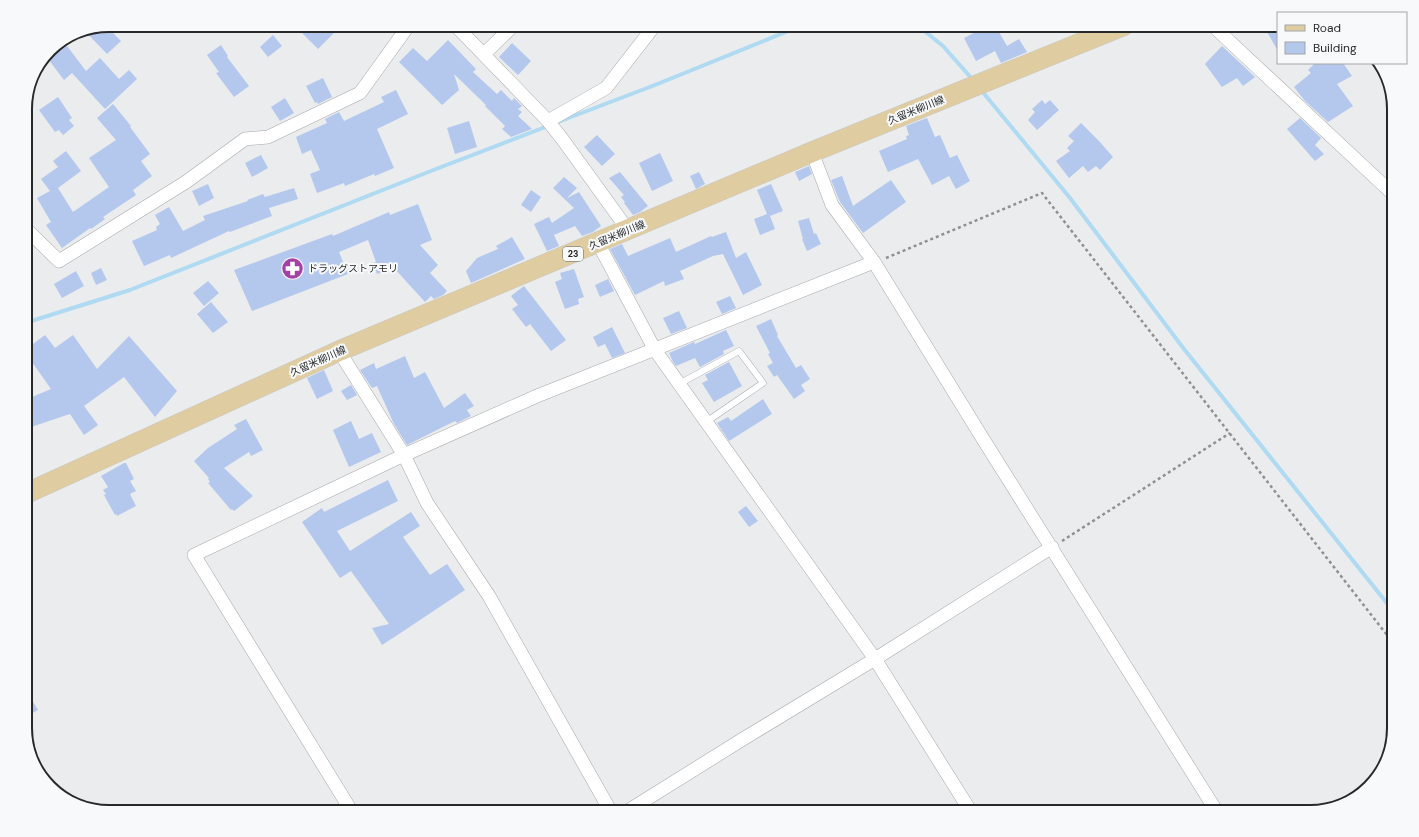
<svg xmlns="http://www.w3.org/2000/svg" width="1419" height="837" font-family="'DM Sans','Noto Sans JP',sans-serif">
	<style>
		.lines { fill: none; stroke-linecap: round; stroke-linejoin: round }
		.stream { stroke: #afdaf2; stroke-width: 4 }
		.building { fill: #b4c8ed }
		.service-casing { stroke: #a7a8ab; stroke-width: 7 }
		.minor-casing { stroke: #a7a8ab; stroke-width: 14 }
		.primary-casing { stroke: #c7c7c7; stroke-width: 21 }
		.path { stroke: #8f9092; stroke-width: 2.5; stroke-dasharray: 3 3; stroke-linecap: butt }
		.service { stroke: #fff; stroke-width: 6 }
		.minor { stroke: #fff; stroke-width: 13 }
		.primary { stroke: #dfcda1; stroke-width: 20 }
		.labels { text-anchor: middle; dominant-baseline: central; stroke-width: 4; stroke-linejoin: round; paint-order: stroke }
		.shield { fill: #f7f9fb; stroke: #656767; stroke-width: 1 }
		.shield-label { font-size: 9px; font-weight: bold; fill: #272828 }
		.street-label { font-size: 10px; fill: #272828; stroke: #f7f9fb }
		.poi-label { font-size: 10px; fill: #272828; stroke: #f7f9fb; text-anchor: start }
		.rim { fill: none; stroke: #272828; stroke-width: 2 }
	</style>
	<rect width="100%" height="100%" fill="#eaecee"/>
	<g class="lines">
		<g class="stream">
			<path d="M 917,25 L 943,46 L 973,80"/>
			<path d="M 981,90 L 1070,198 L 1184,349 L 1394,612"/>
			<path d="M 558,122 L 655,85 L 803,25"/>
			<path d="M 25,323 L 130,290 L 436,169 L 548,126"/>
		</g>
	</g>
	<g class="building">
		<path d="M 294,25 L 326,25 L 334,33 L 318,49 Z"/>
		<path d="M 989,25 L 995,25 L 1007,46 L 1019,39 L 1027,52 L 1001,63 L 995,51 L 976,61 L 964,38 Z"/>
		<path d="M 1263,25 L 1278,25 L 1278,51 Z"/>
		<path d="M 106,26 L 121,41 L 107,54 L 84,30 Z"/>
		<path d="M 273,35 L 282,46 L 268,57 L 260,47 Z"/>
		<path d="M 448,40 L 476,69 L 473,72 L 497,94 L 501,90 L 512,101 L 514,98 L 522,106 L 518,109 L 522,112 L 518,116 L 532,129 L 511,137 L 502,129 L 505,126 L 485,106 L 486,105 L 454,74 L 459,90 L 442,105 L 399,62 L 413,48 L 427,61 Z"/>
		<path d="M 64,42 L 86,71 L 100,58 L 119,79 L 129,70 L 137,79 L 105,109 L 72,73 L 64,80 L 48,59 L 48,55 Z"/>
		<path d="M 512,43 L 531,61 L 518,75 L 499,57 Z"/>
		<path d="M 221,45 L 228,56 L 227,57 L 249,86 L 234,97 L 216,73 L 219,72 L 207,55 Z"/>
		<path d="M 1222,46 L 1255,77 L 1243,86 L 1237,78 L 1222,87 L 1205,64 Z"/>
		<path d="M 1315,63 L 1343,63 L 1352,76 L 1337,84 L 1353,106 L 1328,122 L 1305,101 L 1294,87 L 1311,73 L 1308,70 Z"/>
		<path d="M 323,78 L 332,97 L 318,104 L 317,102 L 315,103 L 306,86 Z"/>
		<path d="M 396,90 L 408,114 L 377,129 L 394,168 L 375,176 L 374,174 L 345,186 L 344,183 L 317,193 L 310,174 L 320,170 L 311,150 L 302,154 L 296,137 L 327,123 L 325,119 L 339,112 L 344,121 L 384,102 L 381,97 Z"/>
		<path d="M 58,97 L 72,118 L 69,120 L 74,126 L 63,135 L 59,130 L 55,132 L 39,110 Z"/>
		<path d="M 285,98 L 294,113 L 280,121 L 271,107 Z"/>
		<path d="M 1042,100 L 1045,104 L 1050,100 L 1059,110 L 1037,130 L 1028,120 L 1035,112 L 1032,109 Z"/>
		<path d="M 113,104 L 131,126 L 130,127 L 150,154 L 141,161 L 152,176 L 133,190 L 136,195 L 103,217 L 105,219 L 91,229 L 90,228 L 62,248 L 46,225 L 51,222 L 37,198 L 50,191 L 41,179 L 58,167 L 53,161 L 66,151 L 81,171 L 58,188 L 73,212 L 109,187 L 89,158 L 116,140 L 97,118 Z"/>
		<path d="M 927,118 L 935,137 L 940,135 L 950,158 L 957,155 L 970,181 L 956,189 L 949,176 L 932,185 L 918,159 L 888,172 L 879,151 L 907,139 L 906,136 L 909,135 L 906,126 Z"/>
		<path d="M 1300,118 L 1321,138 L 1315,145 L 1324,154 L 1315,161 L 1287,129 Z"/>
		<path d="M 469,121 L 477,147 L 455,154 L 447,128 Z"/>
		<path d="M 1081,123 L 1099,141 L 1113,157 L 1100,170 L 1096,166 L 1088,172 L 1083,166 L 1069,178 L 1056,161 L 1070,151 L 1067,148 L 1074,141 L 1068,136 Z"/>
		<path d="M 597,135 L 615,154 L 602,166 L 584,147 Z"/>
		<path d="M 660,153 L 673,181 L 652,191 L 639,163 Z"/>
		<path d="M 261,155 L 268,168 L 252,177 L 245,163 Z"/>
		<path d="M 809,166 L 812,174 L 799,181 L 795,172 Z"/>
		<path d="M 620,172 L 648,206 L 640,212 L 633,215 L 624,203 L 625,202 L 621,197 L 624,195 L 609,178 Z"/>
		<path d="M 699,172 L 705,184 L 696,189 L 690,176 Z"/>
		<path d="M 842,176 L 853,206 L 891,180 L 906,202 L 863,233 L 840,202 L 831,180 Z"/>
		<path d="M 564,177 L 577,188 L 567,198 L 579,192 L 601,226 L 593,232 L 582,236 L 575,226 L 554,235 L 559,246 L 547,251 L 534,224 L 549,217 L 552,223 L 574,208 L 553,188 Z"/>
		<path d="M 208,184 L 214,198 L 199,206 L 192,191 Z"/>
		<path d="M 771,184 L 783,211 L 770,216 L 775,229 L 760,235 L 754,219 L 767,214 L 757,190 Z"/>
		<path d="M 294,188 L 298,199 L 269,208 L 272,216 L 230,232 L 229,231 L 171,258 L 170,255 L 144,266 L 132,241 L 157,230 L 156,227 L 160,224 L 155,215 L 169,207 L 183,231 L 205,220 L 203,216 L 248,201 L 247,200 L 263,194 L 265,197 Z"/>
		<path d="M 531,190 L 541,197 L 531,212 L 521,205 Z"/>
		<path d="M 418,204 L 432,240 L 420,245 L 438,265 L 430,273 L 447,291 L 443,295 L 434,299 L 431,296 L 425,302 L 394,268 L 377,274 L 373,263 L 376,262 L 368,240 L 339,252 L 348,274 L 252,311 L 234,270 L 332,234 L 333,236 L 389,212 L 390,215 Z"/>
		<path d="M 809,218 L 814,234 L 816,233 L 821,244 L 807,251 L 802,239 L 803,239 L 798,221 Z"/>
		<path d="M 726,232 L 736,258 L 746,252 L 762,285 L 743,295 L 723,254 L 713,256 L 680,271 L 684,279 L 665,286 L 664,281 L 635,295 L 610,249 L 622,244 L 628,256 L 670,238 L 676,252 L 711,236 L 712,237 Z"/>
		<path d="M 512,237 L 525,259 L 471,283 L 466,271 L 477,258 L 498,249 L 496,246 Z"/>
		<path d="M 101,268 L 107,280 L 96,285 L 91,273 Z"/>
		<path d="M 574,269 L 584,297 L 578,299 L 579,304 L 565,309 L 555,282 L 562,279 L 560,273 Z"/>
		<path d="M 76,271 L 84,286 L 62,298 L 54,284 Z"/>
		<path d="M 608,279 L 614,291 L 600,297 L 595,285 Z"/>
		<path d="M 208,281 L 219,293 L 204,306 L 193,293 Z"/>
		<path d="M 524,286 L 566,340 L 551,351 L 530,324 L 526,327 L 512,309 L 518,305 L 511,296 Z"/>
		<path d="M 730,296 L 736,308 L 722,314 L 716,302 Z"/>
		<path d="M 211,302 L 228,322 L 213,333 L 197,314 Z"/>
		<path d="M 679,311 L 687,328 L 671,334 L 663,318 Z"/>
		<path d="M 771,319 L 778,335 L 777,336 L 796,368 L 801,365 L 810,379 L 801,385 L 805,391 L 794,399 L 777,375 L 774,377 L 767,366 L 773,363 L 768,354 L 770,353 L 756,326 Z"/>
		<path d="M 612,327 L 625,353 L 612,358 L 605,344 L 598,347 L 593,337 Z"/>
		<path d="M 726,330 L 734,346 L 723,351 L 724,354 L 700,367 L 695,358 L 676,366 L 673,362 L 669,353 L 694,342 L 695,344 Z"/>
		<path d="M 45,335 L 55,348 L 73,335 L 97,369 L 129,336 L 177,391 L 155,417 L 124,377 L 84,406 L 98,425 L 84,435 L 70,414 L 25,429 L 25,400 L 51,389 L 25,352 L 25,350 Z"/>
		<path d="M 405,356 L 414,378 L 425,372 L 444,408 L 465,393 L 474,406 L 467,410 L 471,416 L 457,423 L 455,421 L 407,445 L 394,424 L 377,386 L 372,388 L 360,370 L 374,363 L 376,369 Z"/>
		<path d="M 729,362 L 742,386 L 714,402 L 702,383 L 708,380 L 705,375 Z"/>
		<path d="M 324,370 L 333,391 L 317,399 L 307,378 Z"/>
		<path d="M 351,385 L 357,395 L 347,400 L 341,391 Z"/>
		<path d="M 763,399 L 772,414 L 729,441 L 717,423 L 728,417 L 731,421 Z"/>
		<path d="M 246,419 L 263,450 L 251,456 L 249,452 L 224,468 L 253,496 L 234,511 L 232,509 L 231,510 L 208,483 L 210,482 L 208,479 L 209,478 L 194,461 L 208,448 L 237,429 L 234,425 Z"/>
		<path d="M 351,421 L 359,439 L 372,433 L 381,452 L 349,467 L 333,430 Z"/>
		<path d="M 124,463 L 126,463 L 134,479 L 130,481 L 136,491 L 130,494 L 136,506 L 117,516 L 117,514 L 115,515 L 104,495 L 106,494 L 103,490 L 108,487 L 101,476 Z"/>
		<path d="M 388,480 L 398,501 L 337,531 L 350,551 L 411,512 L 420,526 L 403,537 L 430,575 L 447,564 L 465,590 L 399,634 L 382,645 L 372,628 L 389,624 L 351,571 L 340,578 L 302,522 L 322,508 L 324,512 Z"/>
		<path d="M 746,506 L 758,521 L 749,527 L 738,512 Z"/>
		<path d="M 25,689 L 38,710 L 25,717 Z"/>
	</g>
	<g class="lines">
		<defs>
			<path id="service" d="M 679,384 L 739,351 L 763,383 L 706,422"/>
			<g id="minor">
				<path d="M 455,25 L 548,121 L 563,140 L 628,230"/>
				<path d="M 1212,25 L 1394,195"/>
				<path d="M 484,54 L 514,25"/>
				<path d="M 548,121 L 606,88 L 655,25"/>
				<path d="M 812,152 L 832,205 L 874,262 L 983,439 L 1217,812"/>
				<path d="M 25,228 L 59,261 L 186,182 L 245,139 L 268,137 L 360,93 L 409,25"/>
				<path d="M 598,243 L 655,350 L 875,659 L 971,812"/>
				<path d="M 339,351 L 404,455 L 427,503 L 489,596 L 611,812"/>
				<path d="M 352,812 L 194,555 L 404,455 L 537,396 L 874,262"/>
				<path d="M 626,812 L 743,739 L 875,659 L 1052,547"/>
			</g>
			<path id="primary" d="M 25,494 L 339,351 L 812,152 L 1125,25"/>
		</defs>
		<use href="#service" class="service-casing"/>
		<use href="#minor" class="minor-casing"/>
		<use href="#primary" class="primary-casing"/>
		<g class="path">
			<path d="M 886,258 L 1042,193 L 1394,644"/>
			<path d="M 1062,541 L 1230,433"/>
		</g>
		<use href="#service" class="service"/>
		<use href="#minor" class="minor"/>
		<use href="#primary" class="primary"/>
	</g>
	<defs>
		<symbol id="pharmacy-disc" viewBox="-11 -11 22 22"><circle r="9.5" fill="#a441a7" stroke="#f7f9fb"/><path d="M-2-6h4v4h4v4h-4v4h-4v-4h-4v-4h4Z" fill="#fff"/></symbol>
	</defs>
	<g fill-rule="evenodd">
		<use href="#pharmacy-disc" x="280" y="256" width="25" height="25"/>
	</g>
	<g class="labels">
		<rect class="shield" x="563" y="247" width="20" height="14" rx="3"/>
		<g class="shield-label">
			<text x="573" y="254">23</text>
		</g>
		<g class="street-label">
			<text transform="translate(916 110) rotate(-22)">久留米柳川線</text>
			<text transform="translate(617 235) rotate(-23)">久留米柳川線</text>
			<text transform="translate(318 361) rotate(-24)">久留米柳川線</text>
		</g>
		<g class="poi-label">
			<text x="308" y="268">ドラッグストアモリ</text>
		</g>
	</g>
	<path d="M0 0H1419V837H0ZM109 32H1310A77 77 0 0 1 1387 109V728A77 77 0 0 1 1310 805H109A77 77 0 0 1 32 728V109A77 77 0 0 1 109 32Z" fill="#f7f9fb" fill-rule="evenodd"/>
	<path class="rim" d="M109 32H1310A77 77 0 0 1 1387 109V728A77 77 0 0 1 1310 805H109A77 77 0 0 1 32 728V109A77 77 0 0 1 109 32Z"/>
	<rect x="1277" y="12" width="130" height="52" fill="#f7f9fb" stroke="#a4a5a7"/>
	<rect x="1285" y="25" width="20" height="6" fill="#dfcda1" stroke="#a4a5a7"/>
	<text x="1313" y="32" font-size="12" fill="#272828">Road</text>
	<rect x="1285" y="42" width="20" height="12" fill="#b4c8ed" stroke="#a4a5a7"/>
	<text x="1313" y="52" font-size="12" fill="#272828">Building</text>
</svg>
